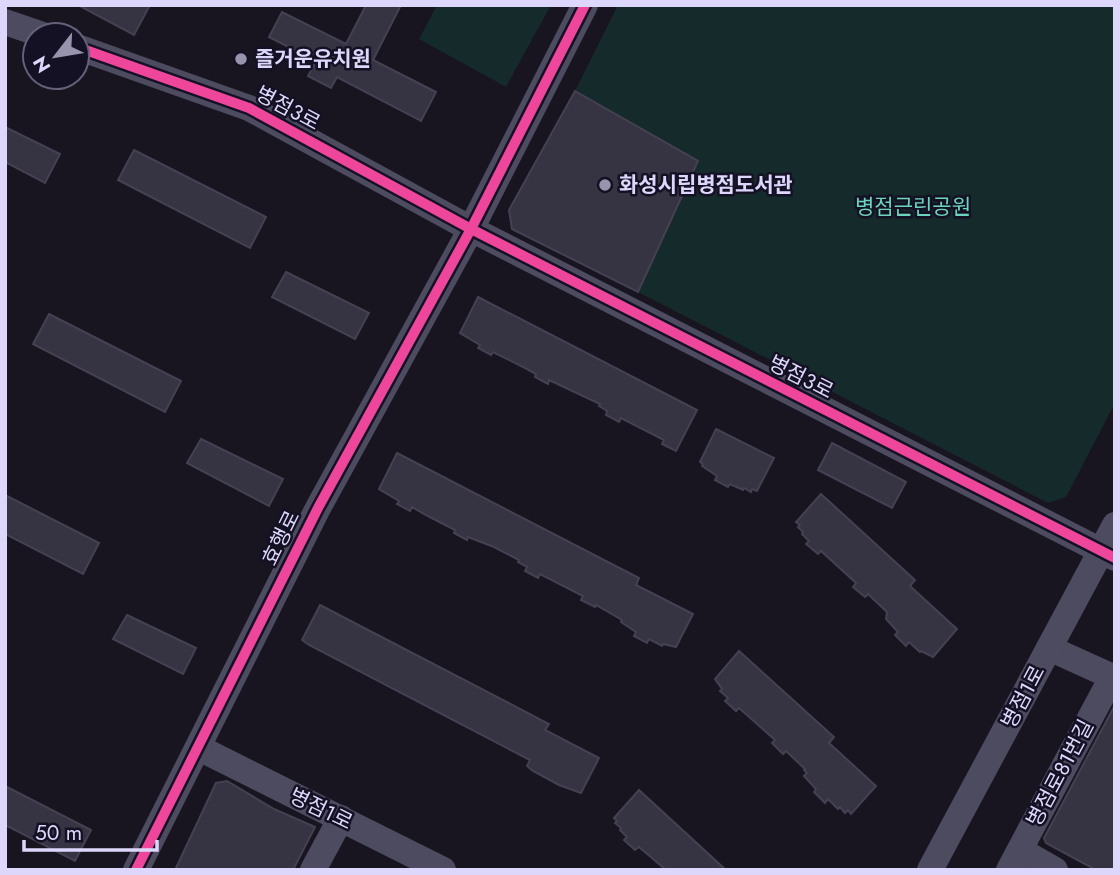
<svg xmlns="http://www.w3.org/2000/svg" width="1120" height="875" font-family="Jost,'Noto Sans KR',sans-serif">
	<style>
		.green { fill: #152a2b }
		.building { fill: #363342; stroke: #454153; stroke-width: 2 }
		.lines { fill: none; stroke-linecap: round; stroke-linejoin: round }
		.minor { stroke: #4d4b5f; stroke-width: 26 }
		.cycleway-casing { stroke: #151124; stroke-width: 15 }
		.cycleway { stroke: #ed469a; stroke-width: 10 }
		.poi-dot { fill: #9894ae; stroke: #151124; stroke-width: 2.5 }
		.labels { text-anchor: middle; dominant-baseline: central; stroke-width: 5; stroke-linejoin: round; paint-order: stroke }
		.poi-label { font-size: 21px; font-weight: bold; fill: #ddd8fb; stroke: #151124; text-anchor: start }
		.street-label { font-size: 21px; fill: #ddd8fb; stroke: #151124 }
		.park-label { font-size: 21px; fill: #6bd4bc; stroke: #151124 }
	</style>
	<rect width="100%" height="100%" fill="#181520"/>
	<g class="green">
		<path d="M 437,5 L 551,5 L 506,87 L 419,39 Z"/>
		<path d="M 618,5 L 1115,5 L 1115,403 L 1066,497 L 1048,503 L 638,292 L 698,161 L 575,91 Z"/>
	</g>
	<g class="building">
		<path d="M 78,5 L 150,5 L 134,35 Z"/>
		<path d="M 366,5 L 401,5 L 373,60 L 436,92 L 421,121 L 337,77 L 331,88 L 308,76 L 316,61 L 269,37 L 282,12 L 346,44 Z"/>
		<path d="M 575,91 L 698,161 L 638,292 L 512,229 L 509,210 Z"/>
		<path d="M 5,127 L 60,154 L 45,183 L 5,162 Z"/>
		<path d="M 134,150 L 266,217 L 250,248 L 118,180 Z"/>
		<path d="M 286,272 L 369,313 L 355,339 L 272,297 Z"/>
		<path d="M 478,297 L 697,410 L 676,451 L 662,444 L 664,440 L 621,418 L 619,422 L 606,415 L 607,411 L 599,406 L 600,404 L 549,380 L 548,384 L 535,377 L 536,374 L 525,368 L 493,352 L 491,355 L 478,348 L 480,345 L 460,333 Z"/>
		<path d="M 49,314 L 181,381 L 165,412 L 33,344 Z"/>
		<path d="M 716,429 L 774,458 L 757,491 L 752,489 L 751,492 L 744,488 L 743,490 L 730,484 L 728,487 L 715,480 L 717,476 L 702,466 L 703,464 L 700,462 Z"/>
		<path d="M 201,439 L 283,479 L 269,506 L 187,463 Z"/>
		<path d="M 832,443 L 906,482 L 892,508 L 818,470 Z"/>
		<path d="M 397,453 L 639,578 L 636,585 L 693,614 L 676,647 L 663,644 L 662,646 L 649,639 L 647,643 L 634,636 L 636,632 L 621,622 L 622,620 L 596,605 L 595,607 L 581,600 L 583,596 L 540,574 L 538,578 L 525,571 L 527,567 L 518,562 L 519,560 L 494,547 L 468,537 L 467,540 L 454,533 L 455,530 L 426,515 L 412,507 L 410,511 L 397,504 L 399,501 L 379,489 Z"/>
		<path d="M 821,494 L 915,580 L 910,586 L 957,629 L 933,657 L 921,651 L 920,652 L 909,642 L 906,646 L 895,635 L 898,632 L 886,619 L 887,612 L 868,594 L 865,597 L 853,587 L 856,583 L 821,551 L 818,554 L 806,544 L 809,541 L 802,534 L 803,532 L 798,527 L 800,525 L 796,522 Z"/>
		<path d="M 5,495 L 99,543 L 83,574 L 5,534 Z"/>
		<path d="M 320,605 L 549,724 L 545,730 L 599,758 L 581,793 L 559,785 L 533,771 L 527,766 L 530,760 L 309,645 L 302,640 Z"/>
		<path d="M 127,615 L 196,648 L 183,674 L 113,639 Z"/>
		<path d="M 739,651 L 834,737 L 829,743 L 876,786 L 851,814 L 848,810 L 845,813 L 840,807 L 838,809 L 828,799 L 825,803 L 814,792 L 816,789 L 804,776 L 807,773 L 804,770 L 805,769 L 786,751 L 783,754 L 772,743 L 775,740 L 739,708 L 736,711 L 725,701 L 728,698 L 720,691 L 722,689 L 715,679 Z"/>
		<path d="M 1115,705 L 1115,870 L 1096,870 L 1046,843 L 1044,838 Z"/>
		<path d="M 227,781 L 274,809 L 315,827 L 293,870 L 175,870 L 216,783 Z"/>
		<path d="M 5,786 L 91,830 L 75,861 L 5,825 Z"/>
		<path d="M 639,790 L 726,870 L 666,870 L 639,847 L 635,850 L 624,840 L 627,837 L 620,830 L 621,828 L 615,823 L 617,821 L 614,818 Z"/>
	</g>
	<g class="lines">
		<g class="minor">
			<path d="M 5,22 L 43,35"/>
			<path d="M 77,47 L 249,108 L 471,229 L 1115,558"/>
			<path d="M 1049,648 L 1115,678"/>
			<path d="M 199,748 L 443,870"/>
			<path d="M 1020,850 L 1055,870"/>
			<path d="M 136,870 L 318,508 L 471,229 L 585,5"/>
			<path d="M 313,870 L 341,818"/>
			<path d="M 930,870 L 1115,525"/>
			<path d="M 1009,870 L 1112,677"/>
		</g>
		<defs>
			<g id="cycleway">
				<path d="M 77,47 L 249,108 L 471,229 L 1115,558"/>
				<path d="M 136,870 L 318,508 L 471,229 L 585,5"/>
			</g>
		</defs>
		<use href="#cycleway" class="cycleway-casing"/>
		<use href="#cycleway" class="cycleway"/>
	</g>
	<g class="poi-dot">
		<circle cx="241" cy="59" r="7"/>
		<circle cx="605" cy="185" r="7"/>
	</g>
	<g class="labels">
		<g class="poi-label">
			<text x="255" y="59">즐거운유치원</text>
			<text x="619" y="185">화성시립병점도서관</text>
		</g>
		<g class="street-label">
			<text transform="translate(288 108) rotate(28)">병점3로</text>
			<text transform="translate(801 377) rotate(27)">병점3로</text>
			<text transform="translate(281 538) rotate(-64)">효행로</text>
			<text transform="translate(1023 697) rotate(-62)">병점1로</text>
			<text transform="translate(1060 773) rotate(-62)">병점로81번길</text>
			<text transform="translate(321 809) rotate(26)">병점1로</text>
		</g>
		<g class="park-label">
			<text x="913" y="207">병점근린공원</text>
		</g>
	</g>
	<rect width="1120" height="875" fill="none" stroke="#ddd8fb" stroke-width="14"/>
	<g transform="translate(56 56) rotate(239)"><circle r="33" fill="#151124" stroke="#65617a" stroke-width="2"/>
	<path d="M0-5L12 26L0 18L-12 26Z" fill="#9894ae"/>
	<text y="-10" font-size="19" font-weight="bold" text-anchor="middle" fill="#ddd8fb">N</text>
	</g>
	<path d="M24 840v10h133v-10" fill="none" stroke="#ddd8fb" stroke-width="3.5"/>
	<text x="35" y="840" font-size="21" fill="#ddd8fb" stroke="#151124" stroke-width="5" paint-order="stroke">50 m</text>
</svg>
